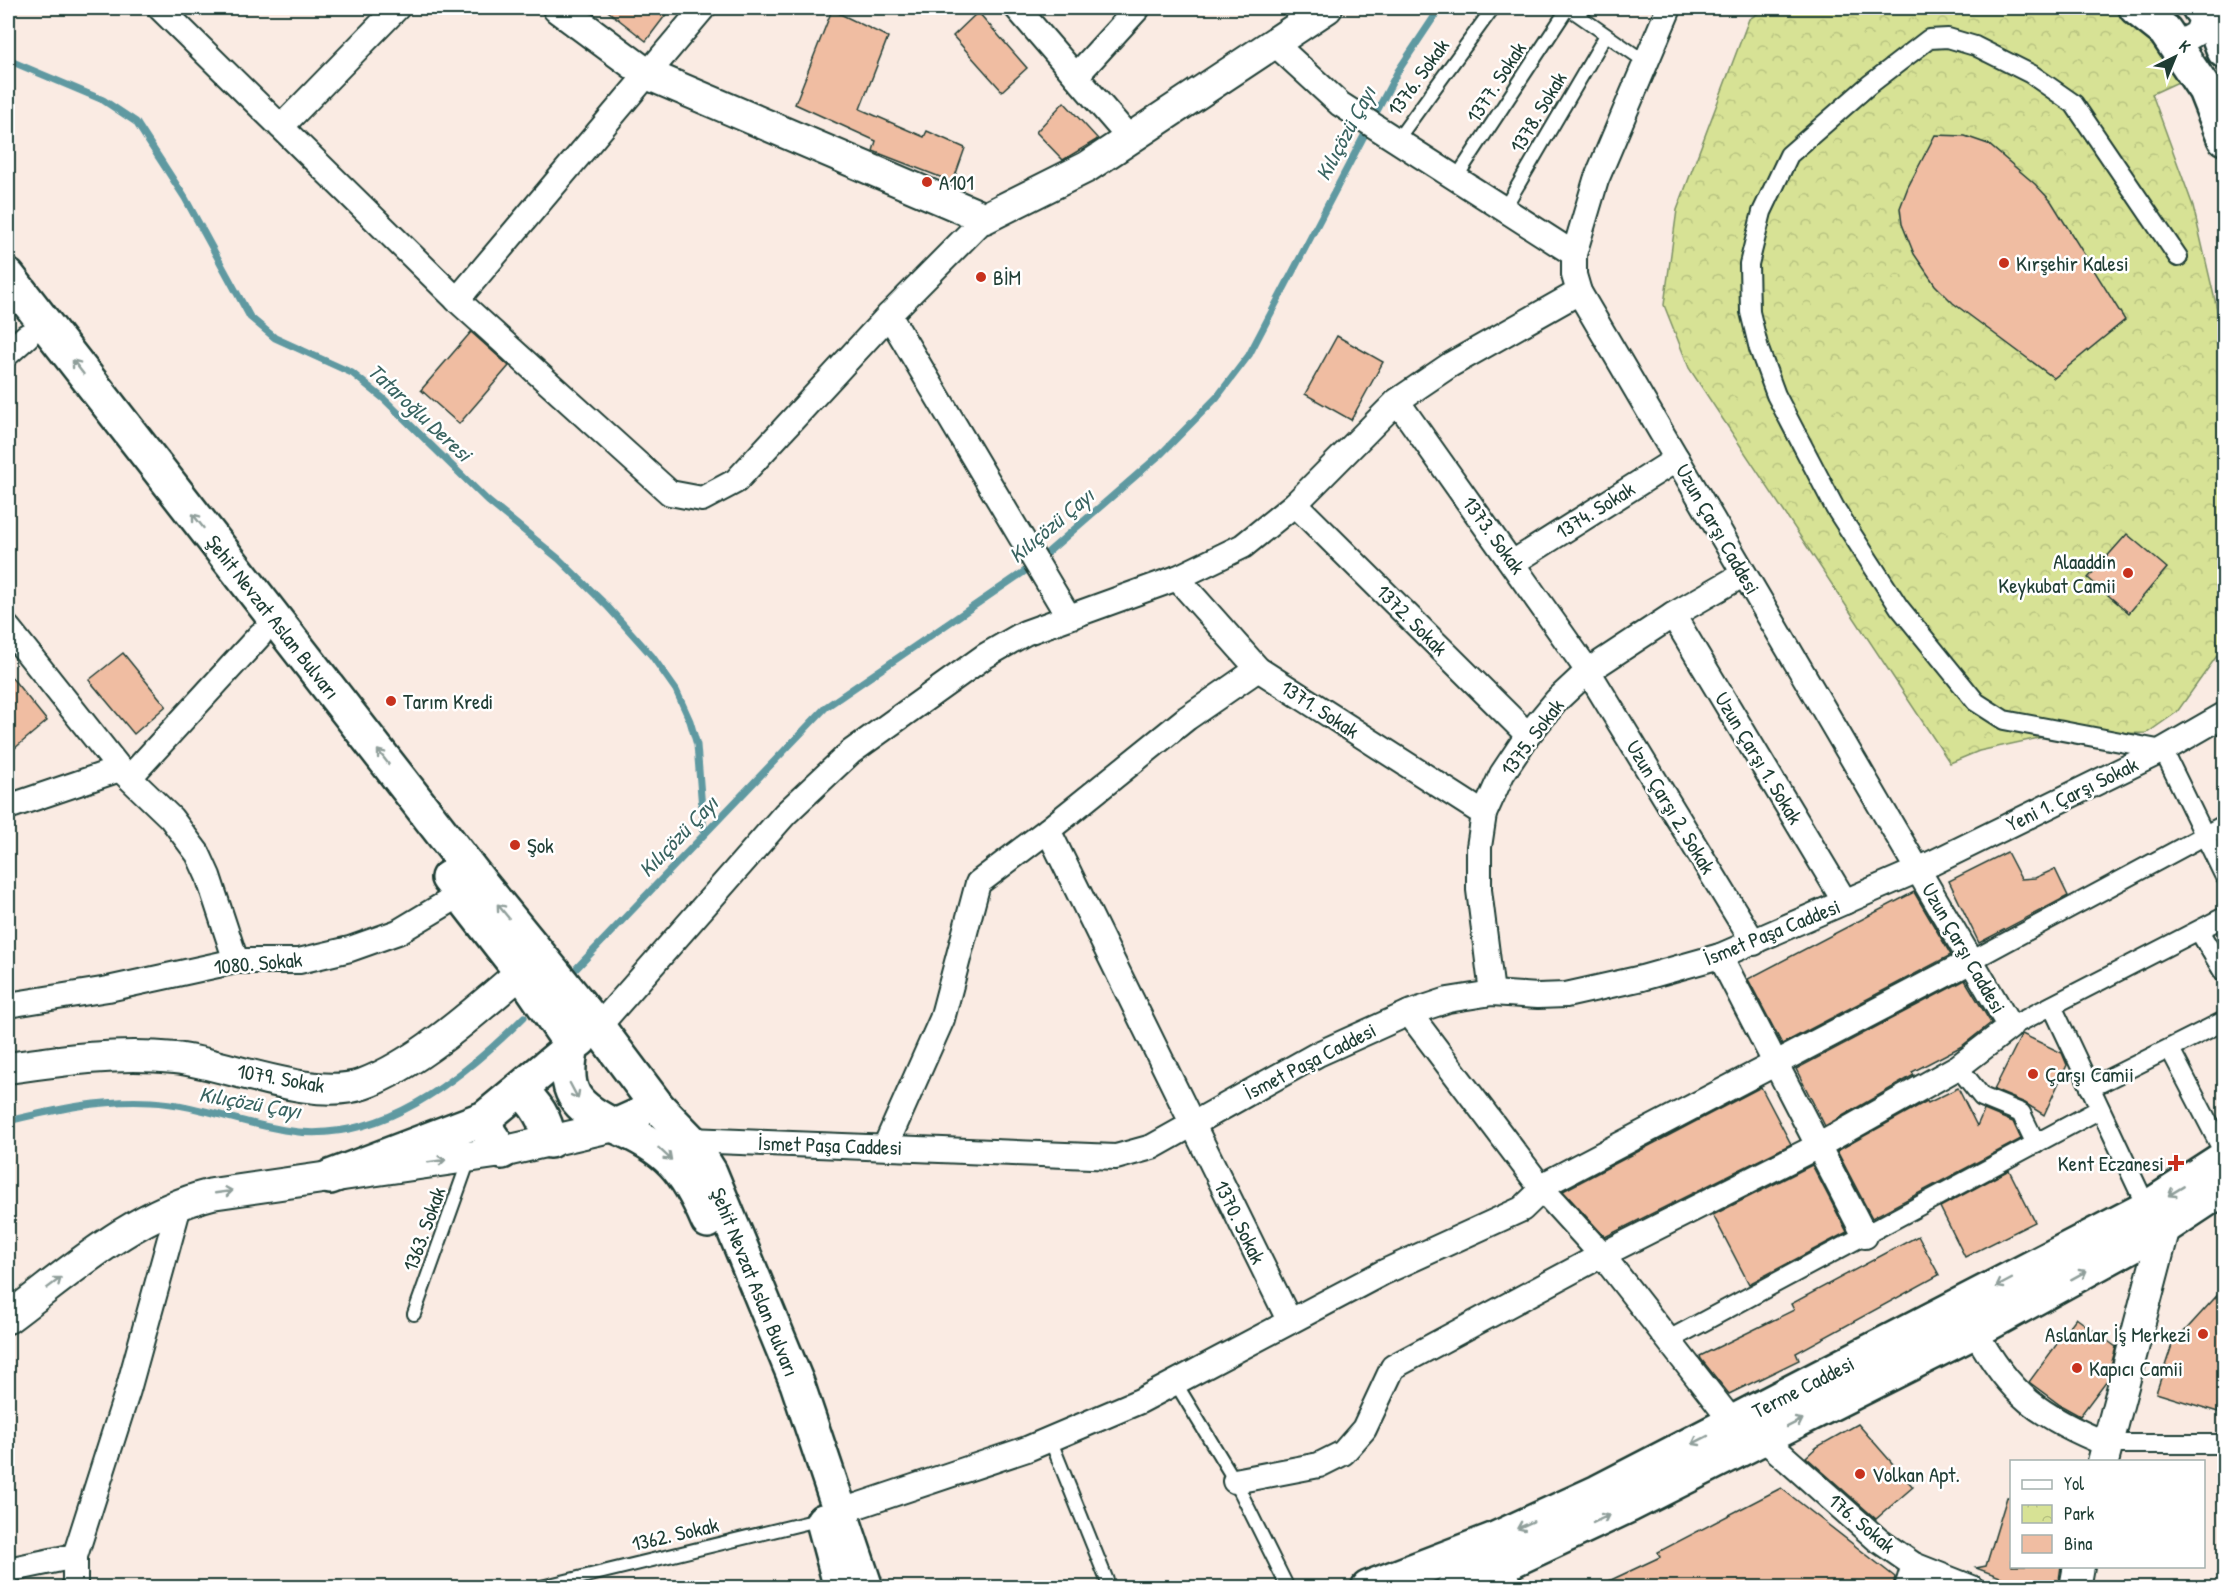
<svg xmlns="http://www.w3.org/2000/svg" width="2232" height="1595" font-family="'Patrick Hand',sans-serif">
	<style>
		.park { fill: url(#park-crowns); stroke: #7b9064; stroke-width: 1.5 }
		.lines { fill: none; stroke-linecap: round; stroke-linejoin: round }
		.stream { stroke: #5f99a1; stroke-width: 7 }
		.building { fill: #f0bda2; stroke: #1f3d34; stroke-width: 1.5 }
		.service-casing { stroke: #1f3d34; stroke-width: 16 }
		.pedestrian-casing { stroke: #1f3d34; stroke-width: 22 }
		.minor-casing { stroke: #1f3d34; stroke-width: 28 }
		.tertiary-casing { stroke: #1f3d34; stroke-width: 34 }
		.secondary-casing { stroke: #1f3d34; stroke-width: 38 }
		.service { stroke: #fff; stroke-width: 12 }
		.pedestrian { stroke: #fff; stroke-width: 18 }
		.minor { stroke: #fff; stroke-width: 24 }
		.tertiary { stroke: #fff; stroke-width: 30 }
		.secondary { stroke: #fff; stroke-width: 33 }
		.oneway { stroke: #8f9e9a }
		.poi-dot { fill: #c8321e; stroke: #fff; stroke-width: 2 }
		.labels { text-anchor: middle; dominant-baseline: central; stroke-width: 5; stroke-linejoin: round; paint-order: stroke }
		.street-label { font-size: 21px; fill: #1f3d34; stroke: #fff }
		.poi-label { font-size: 21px; fill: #1f3d34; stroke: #fff; text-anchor: start }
		.water-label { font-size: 22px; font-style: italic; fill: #3a6461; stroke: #fff }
	</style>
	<defs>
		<pattern id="park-crowns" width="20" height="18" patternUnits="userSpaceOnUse" patternTransform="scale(1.5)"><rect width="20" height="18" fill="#d7e295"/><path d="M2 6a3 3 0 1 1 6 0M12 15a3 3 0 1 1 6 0" fill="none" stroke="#b8c381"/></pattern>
	</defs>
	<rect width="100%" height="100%" fill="#faebe3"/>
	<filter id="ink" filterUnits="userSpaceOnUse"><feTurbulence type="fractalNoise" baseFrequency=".0167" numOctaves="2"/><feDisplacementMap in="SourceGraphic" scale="12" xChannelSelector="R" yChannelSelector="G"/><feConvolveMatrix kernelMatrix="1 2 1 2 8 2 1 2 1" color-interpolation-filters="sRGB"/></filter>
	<g filter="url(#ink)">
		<path class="park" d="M 1766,8 L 2123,8 L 2187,78 L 2152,94 L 2193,206 L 2224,339 L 2224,646 L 2177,712 L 2147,733 L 2053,735 L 1979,751 L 1950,763 L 1689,368 L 1664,305 L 1677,210 L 1749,19 Z"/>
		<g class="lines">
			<g class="stream">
				<path d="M 8,60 L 103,100 L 136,122 L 185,198 L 250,317 L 275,338 L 352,373 L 384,399 L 488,501 L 559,559 L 607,606 L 652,656 L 676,690 L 690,721 L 697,745 L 704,834"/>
				<path d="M 571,974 L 826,707 L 1031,567 L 1162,453 L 1217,397 L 1249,355 L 1398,71 L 1440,8"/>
				<path d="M 8,1121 C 55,1110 101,1099 151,1102 C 196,1104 239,1123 284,1130 C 379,1147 462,1079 524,1017"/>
			</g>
		</g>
		<g class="building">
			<path d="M 604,8 L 671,8 L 646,41 Z"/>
			<path d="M 832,10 L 888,37 L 860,109 L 924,137 L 927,131 L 965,148 L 953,182 L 873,151 L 876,141 L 795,104 Z"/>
			<path d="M 978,12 L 1027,68 L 1002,91 L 953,36 Z"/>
			<path d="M 1064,102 L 1098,139 L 1063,160 L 1036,132 Z"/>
			<path d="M 1935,135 L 1965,136 L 1988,144 L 2035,184 L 2051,201 L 2125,320 L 2054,378 L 1953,303 L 1935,285 L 1914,254 L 1902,224 L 1900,208 L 1908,187 Z"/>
			<path d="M 471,332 L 509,366 L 459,424 L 421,390 Z"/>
			<path d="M 1337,336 L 1383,362 L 1351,420 L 1305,394 Z"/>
			<path d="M 2127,534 L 2167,568 L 2129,613 L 2088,578 Z"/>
			<path d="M 123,653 L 166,706 L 134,734 L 89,680 Z"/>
			<path d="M 8,673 L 47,721 L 8,754 Z"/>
			<path d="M 2007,852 L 2021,879 L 2035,878 L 2055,869 L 2068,896 L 1979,943 L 1949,881 Z"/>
			<path d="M 1914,892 L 1951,955 L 1782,1044 L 1748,979 Z"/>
			<path d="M 1965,980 L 1991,1023 L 1962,1046 L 1912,1072 L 1914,1075 L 1825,1126 L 1796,1069 Z"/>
			<path d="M 2022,1034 L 2062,1053 L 2067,1065 L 2044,1115 L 2025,1103 L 1994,1090 Z"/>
			<path d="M 1761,1087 L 1791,1144 L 1605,1237 L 1563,1191 Z"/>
			<path d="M 1958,1088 L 1977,1126 L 1984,1110 L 2013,1122 L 2021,1139 L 1872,1218 L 1837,1151 L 1927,1101 L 1928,1103 Z"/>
			<path d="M 1812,1165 L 1847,1232 L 1749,1284 L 1713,1215 Z"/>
			<path d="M 2009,1170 L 2035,1222 L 1965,1257 L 1940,1207 Z"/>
			<path d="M 1918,1236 L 1939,1275 L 1796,1353 L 1799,1360 L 1729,1394 L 1701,1359 L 1700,1356 L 1794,1310 L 1791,1304 Z"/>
			<path d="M 2224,1288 L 2224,1363 L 2220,1370 L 2218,1412 L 2156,1393 L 2172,1345 Z"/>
			<path d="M 2076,1318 L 2116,1347 L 2107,1380 L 2080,1416 L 2060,1405 L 2029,1382 Z"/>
			<path d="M 1858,1424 L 1913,1487 L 1876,1519 L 1806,1457 L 1817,1447 Z"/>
			<path d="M 1781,1488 L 1895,1577 L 1893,1587 L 1596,1587 L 1660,1557 L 1658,1552 Z"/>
			<path d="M 2007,1497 L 2012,1497 L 2012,1566 L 2061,1566 L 2058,1587 L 2027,1587 L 1976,1568 L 1986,1566 Z"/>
		</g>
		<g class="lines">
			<defs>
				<g id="service">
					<path d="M 1568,8 L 1647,63"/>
					<path d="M 1397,140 L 1493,8"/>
					<path d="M 1456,178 L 1568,8"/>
					<path d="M 1504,209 L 1606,35"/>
					<path d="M 414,1314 L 470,1157"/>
					<path d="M 1175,1382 L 1235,1481 L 1288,1588"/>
					<path d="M 1050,1439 L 1110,1588"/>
					<path d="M 537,1588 L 822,1519"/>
				</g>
				<g id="pedestrian">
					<path d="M 2178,257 L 2074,104 L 2031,74 L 1975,46 L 1948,38 L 1929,39 L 1869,85 L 1789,155 L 1762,212 L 1749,264 L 1750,312 L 1759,349 L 1776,395 L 1835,508 L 1899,607 L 1976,702 L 2004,720 L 2163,750 L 2224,875"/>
					<path d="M 2199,931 L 2224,973"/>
					<path d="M 1971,961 L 2224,825"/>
					<path d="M 2052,1006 L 2147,1208"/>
					<path d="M 2010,1027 L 2224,917"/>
					<path d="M 2170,1049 L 2224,1153"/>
					<path d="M 1958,1067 L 1982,1097 L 2021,1113 L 2036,1144"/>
					<path d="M 2090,1088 L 2224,1021"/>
					<path d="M 1669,1340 L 2100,1109"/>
					<path d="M 2107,1444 L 2224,1444"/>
				</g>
				<g id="minor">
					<path d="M 160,8 L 457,300 L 670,493 L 702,499 L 736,481 L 889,315 L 985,218"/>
					<path d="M 1017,8 L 1131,140"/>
					<path d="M 1275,44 L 1340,104 L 1574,254"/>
					<path d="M 2175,46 L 2197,33 L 2206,8"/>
					<path d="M 1076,76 L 1138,8"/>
					<path d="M 281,127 L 397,8"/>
					<path d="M 457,300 L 703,8"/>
					<path d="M 889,315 L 1068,616"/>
					<path d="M 8,353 L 27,336"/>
					<path d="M 1397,401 L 1588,671 L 1754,943"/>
					<path d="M 1295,504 L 1528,735"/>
					<path d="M 1514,562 L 1677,459"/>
					<path d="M 1177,578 L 1258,669 L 1484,814"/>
					<path d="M 1673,615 L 1845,902"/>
					<path d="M 8,628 L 120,769 L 171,818 L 198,854 L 208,876 L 236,961"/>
					<path d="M 1258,669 L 1187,718 L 1048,830 L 1289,1320"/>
					<path d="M 130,777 L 260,635"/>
					<path d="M 8,807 L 120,769"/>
					<path d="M 1720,956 L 1865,1236"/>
					<path d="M 1492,993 L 1479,890 L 1479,847 L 1484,814 L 1502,774 L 1528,735 L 1557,700 L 1588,671 L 1673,615 L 1744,574"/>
					<path d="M 8,1005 L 108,989 L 236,961 L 299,961 L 350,949 L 398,932 L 473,887"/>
					<path d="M 1409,1013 L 1542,1189 L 1602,1255 L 1733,1423"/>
					<path d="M 598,1027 L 785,814 L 851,752 L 985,656 L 1025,633 L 1177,578 L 1243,546 L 1295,504 L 1397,401 L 1450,365 L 1579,292"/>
					<path d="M 690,1140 L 1116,1157 L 1152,1147 L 1318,1054 L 1409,1013 L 1448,1000 L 1492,993 L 1538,996 L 1566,995 L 1642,978 L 1720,956 L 1918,870 L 2163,750 L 2224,715"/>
					<path d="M 885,1147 L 942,1019 L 978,883 L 1048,830"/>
					<path d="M 1975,1331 C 2010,1395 2040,1417 2107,1444"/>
					<path d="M 1764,1439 L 1878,1540 L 1914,1565 L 1972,1588"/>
					<path d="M 1235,1481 L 1319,1465 L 1343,1453 L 1364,1429 L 1393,1367 L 1602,1255 L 1818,1146 L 1958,1067 L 2010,1027 L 1579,292 L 1574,275 L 1574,254 L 1596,180 L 1669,8"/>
					<path d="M 842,1511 L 1027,1449 L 1140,1401 L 1382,1273 L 1522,1209 L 1551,1181 L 1971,961"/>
					<path d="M 1502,1567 L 1511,1588"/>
					<path d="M 8,1570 L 75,1556"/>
					<path d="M 75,1588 L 75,1556 L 128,1390 L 180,1202"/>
					<path d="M 1907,1588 L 1914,1565"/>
				</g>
				<g id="tertiary">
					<path d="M 558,8 L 647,74 L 985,218 L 1087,167 L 1327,8"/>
					<path d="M 8,1068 C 63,1060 119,1052 175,1058 C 229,1064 313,1102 363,1084 C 423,1062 490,998 540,956"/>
					<path d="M 8,1318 C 72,1270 133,1214 212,1194 L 502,1152 L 615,1126"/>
					<path d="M 2103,1462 L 2165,1227"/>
					<path d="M 2075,1588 L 2079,1566"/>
				</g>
				<g id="secondary">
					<path d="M 2136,8 L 2165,31 L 2205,90 L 2224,138"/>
					<path d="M 2199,8 L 2216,30 L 2224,51"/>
					<path d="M 8,276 L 480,882 L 598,1027 L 658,1107 L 690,1140 L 710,1172 L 797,1383 L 866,1588"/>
					<path d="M 580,1040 L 572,1046 C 562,1092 574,1106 615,1126 L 635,1117"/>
					<path d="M 520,1090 C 537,1105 545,1118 550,1141"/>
					<path d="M 485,1118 L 489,1133 L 502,1152"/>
					<path d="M 615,1126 C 667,1148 686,1169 708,1221"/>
					<path d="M 330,1177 L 485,1118 L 572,1046 L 521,972 L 448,878"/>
					<path d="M 823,1521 L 841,1588"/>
					<path d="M 1368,1588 L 1493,1540 L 1598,1492 L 2147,1208 L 2224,1158"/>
					<path d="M 1453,1588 L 1630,1505 L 1975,1331 L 2165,1227 L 2224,1188"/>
				</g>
			</defs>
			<use href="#service" class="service-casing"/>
			<use href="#pedestrian" class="pedestrian-casing"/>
			<use href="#minor" class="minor-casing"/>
			<use href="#tertiary" class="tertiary-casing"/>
			<use href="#secondary" class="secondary-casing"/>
			<use href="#service" class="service"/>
			<use href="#pedestrian" class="pedestrian"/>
			<use href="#minor" class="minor"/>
			<use href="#tertiary" class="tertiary"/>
			<use href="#secondary" class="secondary"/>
		</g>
		<defs><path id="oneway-shaft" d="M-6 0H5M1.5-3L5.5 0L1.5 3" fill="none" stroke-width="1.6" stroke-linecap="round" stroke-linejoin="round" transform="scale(1.5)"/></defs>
		<g class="oneway">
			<use href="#oneway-shaft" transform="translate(78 367) rotate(-128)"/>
			<use href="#oneway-shaft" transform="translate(198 521) rotate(-128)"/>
			<use href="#oneway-shaft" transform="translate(383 757) rotate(-128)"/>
			<use href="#oneway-shaft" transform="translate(503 911) rotate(-129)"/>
			<use href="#oneway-shaft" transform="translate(574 1091) rotate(62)"/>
			<use href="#oneway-shaft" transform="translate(665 1154) rotate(43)"/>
			<use href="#oneway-shaft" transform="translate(437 1161) rotate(-8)"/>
			<use href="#oneway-shaft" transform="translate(2176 1191) rotate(149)"/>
			<use href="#oneway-shaft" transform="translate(224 1192) rotate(-8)"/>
			<use href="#oneway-shaft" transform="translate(2079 1275) rotate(-29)"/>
			<use href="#oneway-shaft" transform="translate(54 1283) rotate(-37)"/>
			<use href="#oneway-shaft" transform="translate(2004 1283) rotate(152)"/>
			<use href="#oneway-shaft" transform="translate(1795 1423) rotate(-27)"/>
			<use href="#oneway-shaft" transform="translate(1700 1440) rotate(153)"/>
			<use href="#oneway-shaft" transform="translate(1601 1519) rotate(-26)"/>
			<use href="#oneway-shaft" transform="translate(1525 1525) rotate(156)"/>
		</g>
	</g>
	<g class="poi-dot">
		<circle cx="927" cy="182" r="6"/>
		<circle cx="2004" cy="263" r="6"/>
		<circle cx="981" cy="277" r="6"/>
		<circle cx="2128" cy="573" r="6"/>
		<circle cx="391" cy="701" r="6"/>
		<circle cx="515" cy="845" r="6"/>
		<circle cx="2033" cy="1074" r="6"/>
		<path d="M2173 1154h6v6h6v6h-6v6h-6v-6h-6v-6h6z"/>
		<circle cx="2203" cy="1334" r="6"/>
		<circle cx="2077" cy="1368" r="6"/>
		<circle cx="1860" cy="1474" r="6"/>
	</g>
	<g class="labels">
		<g class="street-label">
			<text transform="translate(1418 77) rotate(-54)">1376. Sokak</text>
			<text transform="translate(1496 82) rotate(-57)">1377. Sokak</text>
			<text transform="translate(1538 112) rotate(-59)">1378. Sokak</text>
			<text transform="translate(1595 510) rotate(-32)">1374. Sokak</text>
			<text transform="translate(1718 529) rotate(60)">Uzun Çarşı Caddesi</text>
			<text transform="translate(1494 535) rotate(54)">1373. Sokak</text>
			<text transform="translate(273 617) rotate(52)">Şehit Nevzat Aslan Bulvarı</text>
			<text transform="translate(1412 620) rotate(45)">1372. Sokak</text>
			<text transform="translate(1320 709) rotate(33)">1371. Sokak</text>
			<text transform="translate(1532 737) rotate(-53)">1375. Sokak</text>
			<text transform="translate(1759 758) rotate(59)">Uzun Çarşı 1. Sokak</text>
			<text transform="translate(2072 794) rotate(-26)">Yeni 1. Çarşı Sokak</text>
			<text transform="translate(1671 807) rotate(59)">Uzun Çarşı 2. Sokak</text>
			<text transform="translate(1772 932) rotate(-22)">İsmet Paşa Caddesi</text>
			<text transform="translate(1964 948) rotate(60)">Uzun Çarşı Caddesi</text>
			<text transform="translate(258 963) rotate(-5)">1080. Sokak</text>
			<text transform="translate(1310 1061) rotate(-27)">İsmet Paşa Caddesi</text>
			<text transform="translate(281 1078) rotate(10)">1079. Sokak</text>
			<text transform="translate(830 1145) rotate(2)">İsmet Paşa Caddesi</text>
			<text transform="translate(1240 1222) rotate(64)">1370. Sokak</text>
			<text transform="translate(424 1229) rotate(-70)">1363. Sokak</text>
			<text transform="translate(755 1282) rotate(68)">Şehit Nevzat Aslan Bulvarı</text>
			<text transform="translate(1803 1387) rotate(-27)">Terme Caddesi</text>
			<text transform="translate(1862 1523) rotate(40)">176. Sokak</text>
			<text transform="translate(675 1534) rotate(-13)">1362. Sokak</text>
		</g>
		<g class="poi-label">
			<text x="939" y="182">A101</text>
			<text x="2016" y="263">Kırşehir Kalesi</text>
			<text x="993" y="277">BİM</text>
			<text x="2116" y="561" text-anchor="end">Alaaddin<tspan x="2116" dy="24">Keykubat Camii</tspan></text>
			<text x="403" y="701">Tarım Kredi</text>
			<text x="527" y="845">Şok</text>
			<text x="2045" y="1074">Çarşı Camii</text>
			<text x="2164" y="1163" text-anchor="end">Kent Eczanesi</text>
			<text x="2191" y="1334" text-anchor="end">Aslanlar İş Merkezi</text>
			<text x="2089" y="1368">Kapıcı Camii</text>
			<text x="1872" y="1474">Volkan Apt.</text>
		</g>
		<g class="water-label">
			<text transform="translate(1345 133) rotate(-62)">Kılıçözü Çayı</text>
			<text transform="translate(420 412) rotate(43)">Tataroğlu Deresi</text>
			<text transform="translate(1051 525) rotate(-40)">Kılıçözü Çayı</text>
			<text transform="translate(678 836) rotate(-46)">Kılıçözü Çayı</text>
			<text transform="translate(250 1102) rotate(10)">Kılıçözü Çayı</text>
		</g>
	</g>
	<rect width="2232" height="1595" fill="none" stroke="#fff" stroke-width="30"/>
	<rect x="15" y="15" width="2202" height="1565" fill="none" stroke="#1f3d34" stroke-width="2" filter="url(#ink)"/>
	<rect x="2010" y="1460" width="195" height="108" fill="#ffffff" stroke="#a5b1ae" stroke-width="1.5"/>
	<rect x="2022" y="1480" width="30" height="9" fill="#ffffff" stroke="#a5b1ae" stroke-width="1.5"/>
	<text x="2064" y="1490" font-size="18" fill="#1f3d34">Yol</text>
	<rect x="2022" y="1505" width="30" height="18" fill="url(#park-crowns)" stroke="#a5b1ae" stroke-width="1.5"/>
	<text x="2064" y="1520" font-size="18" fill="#1f3d34">Park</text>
	<rect x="2022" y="1535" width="30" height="18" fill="#f0bda2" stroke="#a5b1ae" stroke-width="1.5"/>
	<text x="2064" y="1550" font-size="18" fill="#1f3d34">Bina</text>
	<g transform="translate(2175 57) rotate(43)" stroke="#ffffff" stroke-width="4.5" paint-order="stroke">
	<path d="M0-4.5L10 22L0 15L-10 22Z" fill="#1f3d34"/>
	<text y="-9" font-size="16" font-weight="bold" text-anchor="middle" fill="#1f3d34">K</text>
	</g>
</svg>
